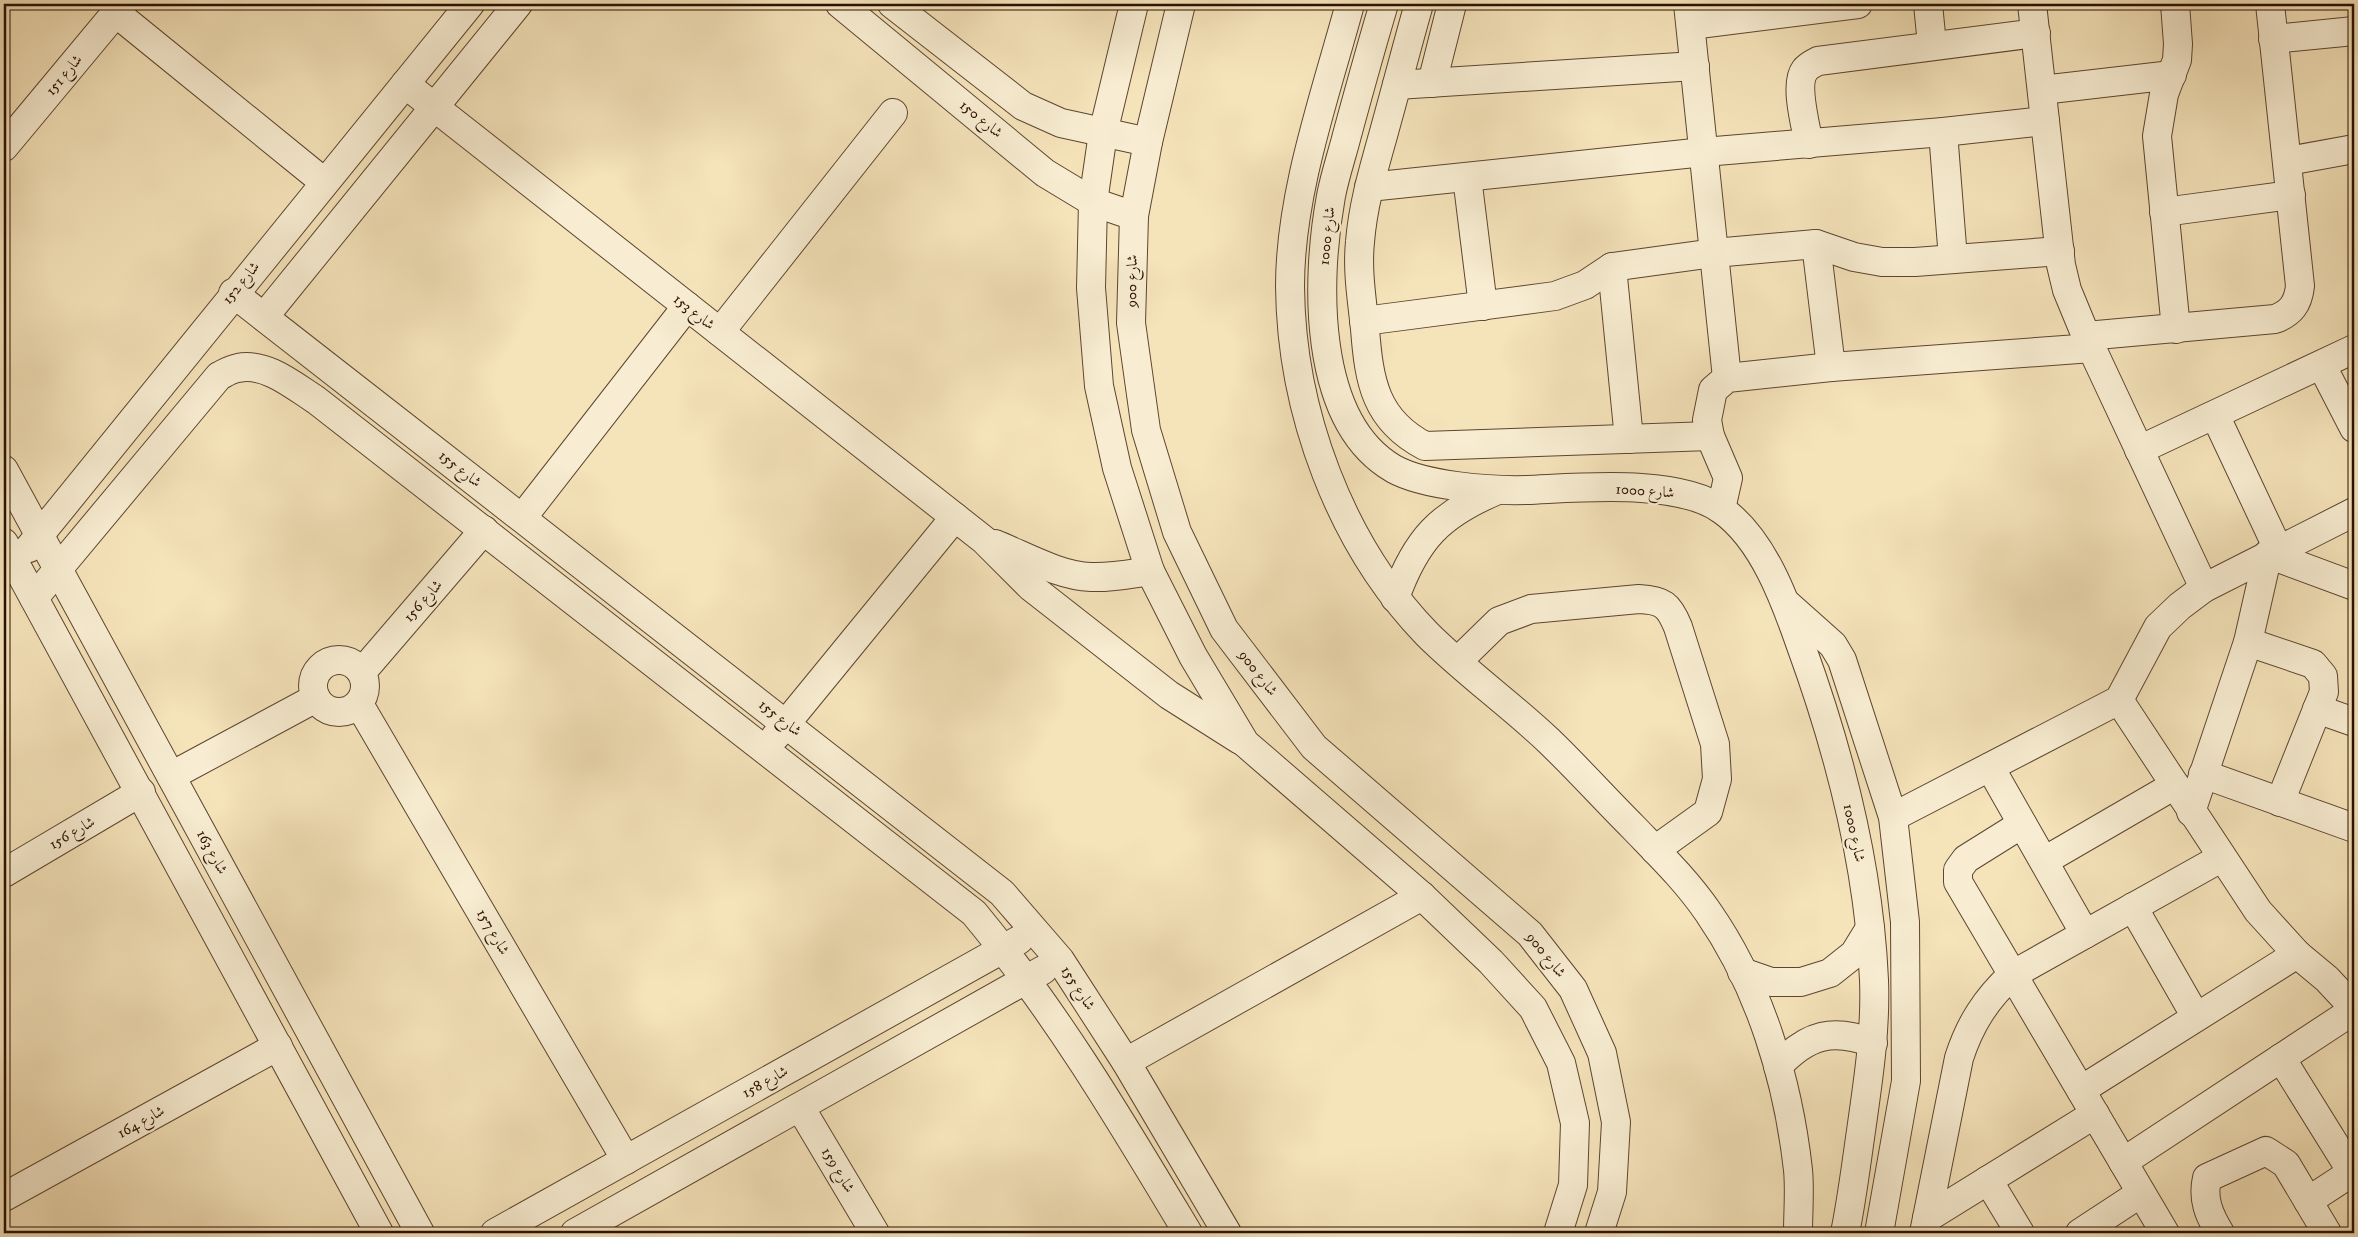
<svg xmlns="http://www.w3.org/2000/svg" width="2358" height="1237" font-family="'IM FELL DW Pica',Amiri,serif">
	<style>
		.lines { fill: none; stroke-linecap: round; stroke-linejoin: round }
		.minor-casing { stroke: #5d4530; stroke-width: 30 }
		.minor { stroke: #f8edd2; stroke-width: 28 }
		.labels { text-anchor: middle; dominant-baseline: central; stroke-width: 4.5; stroke-linejoin: round; paint-order: stroke }
		.street-label { font-size: 15px; fill: #2a1002; stroke: #f8edd2 }
	</style>
	<rect width="100%" height="100%" fill="#f5e3ba"/>
	<filter id="stains"><feTurbulence type="fractalNoise" baseFrequency=".004" numOctaves="4"/><feColorMatrix values="0 0 0 0 .2 0 0 0 0 .09 0 0 0 0 .02 0 0 0 .5 -.17"/></filter>
	<radialGradient id="worn" r=".72"><stop offset=".6" stop-color="#630" stop-opacity="0"/><stop offset="1" stop-color="#630" stop-opacity=".3"/></radialGradient>
	<g class="lines">
		<defs>
			<g id="minor">
				<path d="M 840,4 L 1045,173 L 1093,202 L 1134,216"/>
				<path d="M 892,4 L 1023,106 L 1061,123 L 1148,142"/>
				<path d="M 1134,4 L 1103,133 L 1093,202 L 1091,288 L 1099,386 L 1117,468 L 1150,571 L 1193,656 L 1245,743 L 1422,896 L 1491,962 L 1533,1008 L 1561,1063 L 1575,1123 L 1573,1185 L 1558,1233"/>
				<path d="M 1181,4 L 1148,142 L 1134,216 L 1131,323 L 1146,430 L 1177,532 L 1224,629 L 1314,747 L 1530,934 L 1573,989 L 1602,1053 L 1616,1122 L 1612,1192 L 1599,1233"/>
				<path d="M 1350,4 C 1326,93 1290,193 1290,286 C 1291,411 1340,544 1427,634 C 1465,672 1510,704 1549,741 C 1578,769 1605,799 1633,827 C 1659,854 1686,880 1708,912 C 1760,987 1788,1080 1798,1170 C 1800,1190 1798,1212 1798,1233"/>
				<path d="M 1384,4 C 1371,47 1359,91 1347,135 C 1342,155 1335,175 1331,196 C 1316,277 1311,421 1394,469 C 1425,486 1490,491 1526,490 C 1579,488 1678,478 1722,510 C 1763,539 1785,600 1801,646 C 1840,753 1869,866 1874,980 C 1876,1031 1868,1081 1861,1131 C 1856,1165 1852,1199 1845,1233"/>
				<path d="M 1419,4 C 1407,46 1396,89 1384,132 C 1374,168 1363,204 1360,242 C 1357,271 1362,300 1365,329 C 1369,381 1375,420 1425,446 L 1710,436"/>
				<path d="M 1688,4 L 1727,378"/>
				<path d="M 1928,4 L 1932,45"/>
				<path d="M 2032,4 L 2061,265 L 2067,290 L 2086,336 L 2204,588"/>
				<path d="M 2175,4 L 2178,44 L 2177,60 L 2164,94 L 2157,136 L 2176,329"/>
				<path d="M 116,13 L 324,182"/>
				<path d="M 1691,25 L 1858,4"/>
				<path d="M 2273,39 L 2354,31"/>
				<path d="M 1432,83 L 1452,4"/>
				<path d="M 405,84 L 984,540 L 1031,587 L 1169,695 L 1240,740"/>
				<path d="M 1397,85 L 1695,66"/>
				<path d="M 2042,90 L 2172,75"/>
				<path d="M 1943,132 L 1953,259"/>
				<path d="M 1809,144 C 1806,127 1794,84 1805,70 C 1808,66 1814,63 1818,61 L 2036,33"/>
				<path d="M 4,147 L 123,4"/>
				<path d="M 2288,161 L 2354,149"/>
				<path d="M 1467,177 L 1483,306"/>
				<path d="M 1369,187 L 1704,152 L 1943,132 L 2045,121"/>
				<path d="M 2164,212 L 2291,195"/>
				<path d="M 1816,244 L 1831,367"/>
				<path d="M 1612,267 L 1629,439"/>
				<path d="M 233,293 L 1002,893 L 1060,960 L 1126,1062 L 1227,1233"/>
				<path d="M 264,317 L 518,4"/>
				<path d="M 1364,321 L 1555,296 L 1585,285 L 1612,267 L 1714,253 L 1816,244 L 1854,257 L 1882,262 L 1915,262 L 2060,251"/>
				<path d="M 720,332 L 893,113"/>
				<path d="M 2086,336 L 2275,319 C 2291,313 2298,304 2300,286 L 2270,4"/>
				<path d="M 2322,366 L 2354,428"/>
				<path d="M 2215,415 L 2278,549"/>
				<path d="M 2139,450 L 2354,349"/>
				<path d="M 4,470 L 420,1233"/>
				<path d="M 1721,509 L 1728,478 L 1710,436 L 1707,420 L 1713,390 L 1727,378 L 1831,367 L 2092,348"/>
				<path d="M 522,518 L 687,306"/>
				<path d="M 4,543 L 379,1233"/>
				<path d="M 995,544 C 1025,556 1059,576 1091,577 C 1110,578 1130,574 1150,571"/>
				<path d="M 29,548 L 470,4"/>
				<path d="M 34,598 L 219,376 C 225,373 231,369 238,368 C 266,362 294,386 316,400 L 974,913 C 1057,1013 1122,1123 1188,1233"/>
				<path d="M 1395,598 C 1416,539 1440,514 1498,490"/>
				<path d="M 1787,604 L 1833,645 L 1842,660 L 1893,817 L 1905,922 L 1906,1081 L 1879,1233"/>
				<path d="M 2248,642 L 2313,664 L 2323,676 L 2324,692 L 2280,802"/>
				<circle cx="339" cy="686" r="26"/>
				<path d="M 1458,661 L 1499,621 L 1531,609 L 1639,599 C 1663,600 1669,605 1678,627 L 1715,744 L 1717,779 L 1708,812 L 1655,850"/>
				<path d="M 362,672 L 484,530"/>
				<path d="M 2119,700 L 2258,911 L 2297,954 L 2327,979 L 2354,1008"/>
				<path d="M 359,704 L 626,1160"/>
				<path d="M 2317,709 L 2354,722"/>
				<path d="M 775,737 L 955,517"/>
				<path d="M 1990,767 L 2085,934"/>
				<path d="M 2203,774 L 2354,828"/>
				<path d="M 171,776 L 316,698"/>
				<path d="M 2191,812 L 2248,642 L 2268,554 L 2354,586"/>
				<path d="M 1893,817 L 2119,700 L 2158,627 L 2180,606 L 2204,588 L 2354,512"/>
				<path d="M 2022,824 L 1966,859 L 1958,870 L 1958,882 L 2165,1233"/>
				<path d="M 2044,861 L 2175,785"/>
				<path d="M 4,873 L 141,792"/>
				<path d="M 2133,907 L 2196,1017"/>
				<path d="M 1742,972 L 1771,982 L 1801,982 L 1830,973 L 1854,954 L 1870,928"/>
				<path d="M 2281,1058 L 2352,1172"/>
				<path d="M 1126,1062 L 1422,896"/>
				<path d="M 1778,1066 C 1808,1034 1833,1028 1873,1043"/>
				<path d="M 2081,1090 L 2297,954"/>
				<path d="M 800,1107 L 875,1233"/>
				<path d="M 2123,1162 L 2354,1010"/>
				<path d="M 1988,1180 L 2020,1233"/>
				<path d="M 4,1197 L 278,1046"/>
				<path d="M 2308,1201 L 2354,1171"/>
				<path d="M 1927,1218 L 2095,1114"/>
				<path d="M 495,1233 L 1019,940"/>
				<path d="M 575,1233 L 1043,970"/>
				<path d="M 1924,1233 L 1959,1058 C 1970,1024 1986,999 2012,975 L 2221,858"/>
				<path d="M 2080,1233 L 2141,1193"/>
				<path d="M 2220,1233 C 2209,1215 2202,1199 2207,1178 L 2266,1151 L 2286,1164 L 2327,1233"/>
			</g>
		</defs>
		<use href="#minor" class="minor-casing"/>
		<use href="#minor" class="minor"/>
	</g>
	<g class="labels">
		<g class="street-label">
			<text transform="translate(64 75) rotate(-50)">شارع 151</text>
			<text transform="translate(981 119) rotate(39)">شارع 150</text>
			<text transform="translate(1327 236) rotate(-84)">شارع 1000</text>
			<text transform="translate(1132 281) rotate(-89)">شارع 900</text>
			<text transform="translate(241 283) rotate(-51)">شارع 152</text>
			<text transform="translate(694 312) rotate(38)">شارع 153</text>
			<text transform="translate(460 469) rotate(38)">شارع 155</text>
			<text transform="translate(1645 491) rotate(4)">شارع 1000</text>
			<text transform="translate(423 601) rotate(-49)">شارع 156</text>
			<text transform="translate(1258 673) rotate(52)">شارع 900</text>
			<text transform="translate(780 718) rotate(38)">شارع 155</text>
			<text transform="translate(72 833) rotate(-30)">شارع 156</text>
			<text transform="translate(1854 833) rotate(78)">شارع 1000</text>
			<text transform="translate(212 852) rotate(61)">شارع 163</text>
			<text transform="translate(493 932) rotate(60)">شارع 157</text>
			<text transform="translate(1546 955) rotate(51)">شارع 900</text>
			<text transform="translate(1078 988) rotate(57)">شارع 155</text>
			<text transform="translate(765 1082) rotate(-29)">شارع 158</text>
			<text transform="translate(141 1122) rotate(-29)">شارع 164</text>
			<text transform="translate(838 1170) rotate(59)">شارع 159</text>
		</g>
	</g>
	<rect width="2358" height="1237" fill="none" stroke="#f5e3ba" stroke-width="20"/>
	<rect x="5" y="5" width="2348" height="1227" fill="none" stroke="#2a1002" stroke-width="2.5"/>
	<rect x="10" y="10" width="2338" height="1217" fill="none" stroke="#2a1002"/>
	<rect width="100%" height="100%" filter="url(#stains)"/>
	<rect width="100%" height="100%" fill="url(#worn)"/>
</svg>
